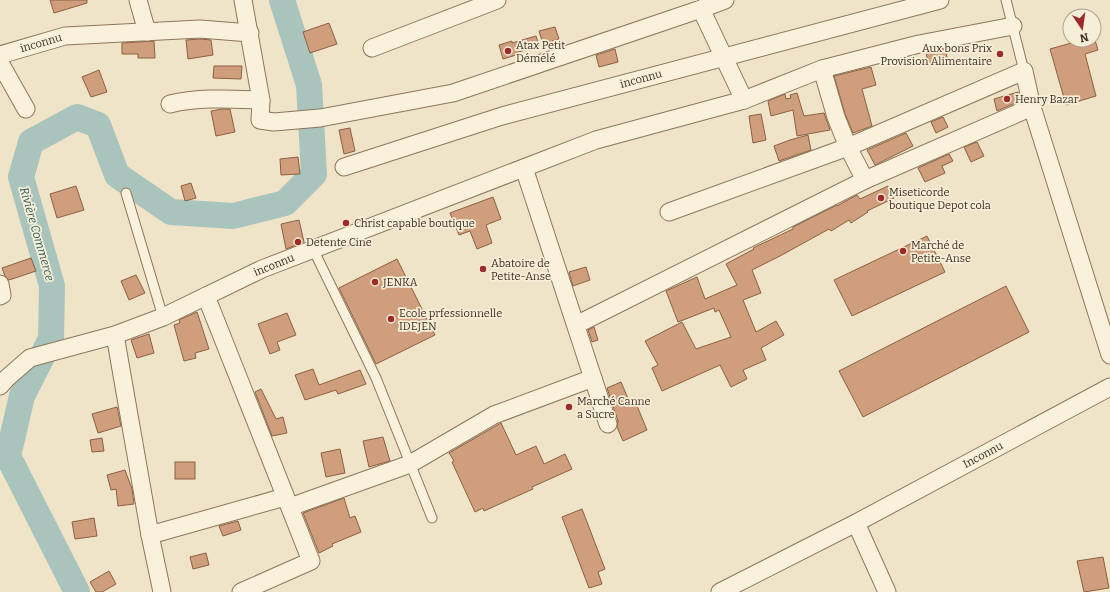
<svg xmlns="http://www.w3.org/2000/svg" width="1110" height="592" font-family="Bitter,serif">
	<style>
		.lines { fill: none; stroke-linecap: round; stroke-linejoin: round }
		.river { stroke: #a9c4bc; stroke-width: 26 }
		.building { fill: #cf9f7d; stroke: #8d5f41 }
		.lane-casing { stroke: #8d765c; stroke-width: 11 }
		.street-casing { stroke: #8d765c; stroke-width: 19 }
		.lane { stroke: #faf1dc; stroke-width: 9 }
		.street { stroke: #faf1dc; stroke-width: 17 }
		.poi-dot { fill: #9e2a2b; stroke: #f7eed8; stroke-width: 1.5 }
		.labels { text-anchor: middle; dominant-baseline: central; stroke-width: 3.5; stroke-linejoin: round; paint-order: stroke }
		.street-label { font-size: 11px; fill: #3d2e20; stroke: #f7eed8 }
		.poi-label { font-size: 11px; fill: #3d2e20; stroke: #f7eed8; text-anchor: start }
		.water-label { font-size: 12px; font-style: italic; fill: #2f5d5a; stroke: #f7eed8 }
	</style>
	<rect width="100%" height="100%" fill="#f0e4c8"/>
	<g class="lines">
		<path class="river" d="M 77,592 L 8,456 L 22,396 L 51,339 L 52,286 L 21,177 L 31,142 L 77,117 L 98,125 L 117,175 L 171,212 L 233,216 L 285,203 L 314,174 L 309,85 L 282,0"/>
	</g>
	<g class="building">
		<path d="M 50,0 L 87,0 L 87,3 L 54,13 Z"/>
		<path d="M 329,23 L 337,44 L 310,53 L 303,32 Z"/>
		<path d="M 555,27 L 559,39 L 543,44 L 539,31 Z"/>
		<path d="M 536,36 L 539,46 L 515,53 L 516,55 L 503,59 L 499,45 L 512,41 L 512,43 Z"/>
		<path d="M 200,39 L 211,40 L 213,55 L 188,59 L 186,40 Z"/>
		<path d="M 1082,40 L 1095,40 L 1098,50 L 1085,54 L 1096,96 L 1066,105 L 1050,49 Z"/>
		<path d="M 154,41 L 155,58 L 138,58 L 138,54 L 122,54 L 122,43 Z"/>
		<path d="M 615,49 L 618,62 L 599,67 L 596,55 Z"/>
		<path d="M 945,49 L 948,61 L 929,66 L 926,53 Z"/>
		<path d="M 214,66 L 242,66 L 241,79 L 213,78 Z"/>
		<path d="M 871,67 L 876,85 L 862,89 L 872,126 L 853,133 L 845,114 L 834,76 Z"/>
		<path d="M 99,70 L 107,92 L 91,97 L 82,77 Z"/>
		<path d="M 1018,92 L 1020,101 L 997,111 L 994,99 Z"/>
		<path d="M 797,93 L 804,116 L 824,113 L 830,130 L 797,136 L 793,110 L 771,116 L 768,101 L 785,94 L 786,99 L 791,98 L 790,95 Z"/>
		<path d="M 222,109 L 230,109 L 235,132 L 216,136 L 211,111 Z"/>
		<path d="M 761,114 L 766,140 L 753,143 L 749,116 Z"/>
		<path d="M 943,117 L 948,127 L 936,133 L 931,122 Z"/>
		<path d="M 350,128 L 355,151 L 344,154 L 339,130 Z"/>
		<path d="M 906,133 L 913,146 L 875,165 L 867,150 Z"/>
		<path d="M 808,135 L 811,150 L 779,161 L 774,146 L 790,140 Z"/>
		<path d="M 977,142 L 984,156 L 971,162 L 964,147 Z"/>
		<path d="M 949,154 L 953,161 L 942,166 L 945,173 L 925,182 L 918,168 Z"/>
		<path d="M 298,157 L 300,174 L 281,175 L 280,159 Z"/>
		<path d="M 191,183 L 196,198 L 185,201 L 181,186 Z"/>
		<path d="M 76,186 L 84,210 L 57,218 L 50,194 Z"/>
		<path d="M 888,186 L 894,198 L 867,211 L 868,212 L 851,223 L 849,220 L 831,231 L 829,229 L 780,256 L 752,270 L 761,293 L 743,300 L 756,332 L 776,321 L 784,335 L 761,348 L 766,360 L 743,370 L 747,379 L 731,387 L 720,365 L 662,391 L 652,368 L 658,365 L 645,341 L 682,322 L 696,349 L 731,337 L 719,310 L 715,312 L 714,308 L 678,322 L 666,291 L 697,277 L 705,299 L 737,285 L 726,264 L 754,249 L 753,248 L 793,229 L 793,227 L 837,205 L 837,206 L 857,195 L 860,199 Z"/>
		<path d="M 493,197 L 501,219 L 486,225 L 492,243 L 477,249 L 470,231 L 459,235 L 450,213 Z"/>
		<path d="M 299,220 L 304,242 L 286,249 L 281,224 Z"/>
		<path d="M 927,236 L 945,272 L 852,316 L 834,280 Z"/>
		<path d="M 31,258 L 36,271 L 9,280 L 5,276 L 2,268 Z"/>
		<path d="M 397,259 L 435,335 L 376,364 L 339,288 Z"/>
		<path d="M 586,267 L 590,280 L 573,286 L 569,272 Z"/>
		<path d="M 136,275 L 145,293 L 129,300 L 121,281 Z"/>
		<path d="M 1006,286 L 1029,332 L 863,417 L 839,371 Z"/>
		<path d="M 197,312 L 209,349 L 195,353 L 196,358 L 184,361 L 174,325 L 180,323 L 179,320 Z"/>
		<path d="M 287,313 L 296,335 L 277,342 L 280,350 L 270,354 L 258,324 Z"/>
		<path d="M 594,327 L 598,340 L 592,342 L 588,330 Z"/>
		<path d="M 149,334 L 154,353 L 137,358 L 131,340 Z"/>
		<path d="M 313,369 L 319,385 L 360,370 L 366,384 L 338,394 L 336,390 L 305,400 L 295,375 Z"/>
		<path d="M 621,382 L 630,403 L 635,401 L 647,430 L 623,441 L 617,427 L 618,421 L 607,388 Z"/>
		<path d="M 261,389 L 276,419 L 283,417 L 287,433 L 272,436 L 255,392 Z"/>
		<path d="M 117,407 L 121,426 L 98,433 L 92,414 Z"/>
		<path d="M 501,423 L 516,455 L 536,446 L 544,464 L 565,454 L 572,469 L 532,487 L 533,489 L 484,511 L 483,508 L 475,512 L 452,462 L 454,461 L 449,453 Z"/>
		<path d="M 383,437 L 390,461 L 369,467 L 363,441 Z"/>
		<path d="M 102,438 L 104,451 L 92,452 L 90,440 Z"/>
		<path d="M 340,449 L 345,473 L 326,477 L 321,453 Z"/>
		<rect x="175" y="462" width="20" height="17"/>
		<path d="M 125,470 L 132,489 L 134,504 L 118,506 L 116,489 L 111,490 L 107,475 Z"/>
		<path d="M 344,498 L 350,518 L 355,516 L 361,532 L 332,544 L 333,546 L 319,553 L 303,513 Z"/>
		<path d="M 582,509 L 605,569 L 598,572 L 602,584 L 589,588 L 562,517 Z"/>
		<path d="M 94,518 L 97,536 L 75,539 L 72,522 Z"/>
		<path d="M 238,521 L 241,530 L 223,536 L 219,526 Z"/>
		<path d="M 206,553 L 209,565 L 193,569 L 190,557 Z"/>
		<path d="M 1103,557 L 1109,588 L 1084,592 L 1077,561 Z"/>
		<path d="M 109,571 L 116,584 L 102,592 L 96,592 L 90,582 Z"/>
	</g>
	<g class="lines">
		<defs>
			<g id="lane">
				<path d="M 1006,0 L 1024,71"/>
				<path d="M 126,193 L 163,317"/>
				<path d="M 313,249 L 376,378 L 432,518"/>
			</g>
			<g id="street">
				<path d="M 138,0 L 147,32"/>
				<path d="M 243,0 L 261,100"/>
				<path d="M 701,9 L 744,100"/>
				<path d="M 372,48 L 497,0"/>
				<path d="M 0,55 L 65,36 L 200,29 L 250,33"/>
				<path d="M 0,63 L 26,109"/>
				<path d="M 822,69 L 836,117 L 848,147 L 865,180"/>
				<path d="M 170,104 C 199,97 230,99 261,100 L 260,120 L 274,122 L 320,118 L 453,93 L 701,9 L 725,0"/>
				<path d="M 344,167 L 502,116 L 940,0"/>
				<path d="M 524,168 L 608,424"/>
				<path d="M 669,212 L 848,147 L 1024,71 L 1032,107 L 1110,355"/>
				<path d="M 0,284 L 2,295 L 0,296"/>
				<path d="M 206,296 L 311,561 L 241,592"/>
				<path d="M 576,325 L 865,180 L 1032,107"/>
				<path d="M 115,335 L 150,535 L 162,592"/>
				<path d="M 0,386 L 7,378 L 30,358 L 115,335 L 163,317 L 262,269 L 596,140 L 744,100 L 822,69 L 919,44 L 1013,26"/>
				<path d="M 290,507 L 410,464 L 494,415 L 593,378"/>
				<path d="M 856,523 L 887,592"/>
				<path d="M 150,535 L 285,497"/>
				<path d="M 720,592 L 856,523 L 1110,387"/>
			</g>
		</defs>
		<use href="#lane" class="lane-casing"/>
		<use href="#street" class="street-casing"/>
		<use href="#lane" class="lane"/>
		<use href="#street" class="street"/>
	</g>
	<g class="poi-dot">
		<circle cx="508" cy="51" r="4"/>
		<circle cx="1000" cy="54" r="4"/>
		<circle cx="1007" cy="99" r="4"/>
		<circle cx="881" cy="198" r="4"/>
		<circle cx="346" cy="223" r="4"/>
		<circle cx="298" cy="242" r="4"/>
		<circle cx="903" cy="251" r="4"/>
		<circle cx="483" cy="269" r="4"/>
		<circle cx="375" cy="282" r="4"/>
		<circle cx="391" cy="319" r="4"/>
		<circle cx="569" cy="407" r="4"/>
	</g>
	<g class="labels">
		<g class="street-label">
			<text transform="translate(41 43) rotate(-16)">inconnu</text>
			<text transform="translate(641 79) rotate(-15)">inconnu</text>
			<text transform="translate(274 265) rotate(-22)">inconnu</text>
			<text transform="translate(983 455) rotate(-28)">Inconnu</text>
		</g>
		<g class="poi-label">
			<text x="516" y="45">Atax Petit<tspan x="516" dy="13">Démélé</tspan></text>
			<text x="992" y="48" text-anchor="end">Aux bons Prix<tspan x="992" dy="13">Provision Alimentaire</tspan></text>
			<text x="1015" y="99">Henry Bazar</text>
			<text x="889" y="192">Miseticorde<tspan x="889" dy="13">boutique Depot cola</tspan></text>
			<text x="354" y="223">Christ capable boutique</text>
			<text x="306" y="242">Detente Cine</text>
			<text x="911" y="245">Marché de<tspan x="911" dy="13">Petite-Anse</tspan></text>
			<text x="491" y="263">Abatoire de<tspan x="491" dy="13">Petite-Anse</tspan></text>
			<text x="383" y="282">JENKA</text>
			<text x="399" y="313">Ecole prfessionnelle<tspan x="399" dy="13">IDEJEN</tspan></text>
			<text x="577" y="401">Marché Canne<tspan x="577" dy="13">a Sucre</tspan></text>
		</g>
		<g class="water-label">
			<text transform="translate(37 234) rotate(74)">Rivière Commerce</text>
		</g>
	</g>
	<g transform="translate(1082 28) rotate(167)"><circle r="19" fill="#f7eed8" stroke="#ada18e"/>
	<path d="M0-3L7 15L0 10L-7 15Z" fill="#9e2a2b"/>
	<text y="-6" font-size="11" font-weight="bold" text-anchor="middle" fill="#3d2e20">N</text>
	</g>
</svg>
